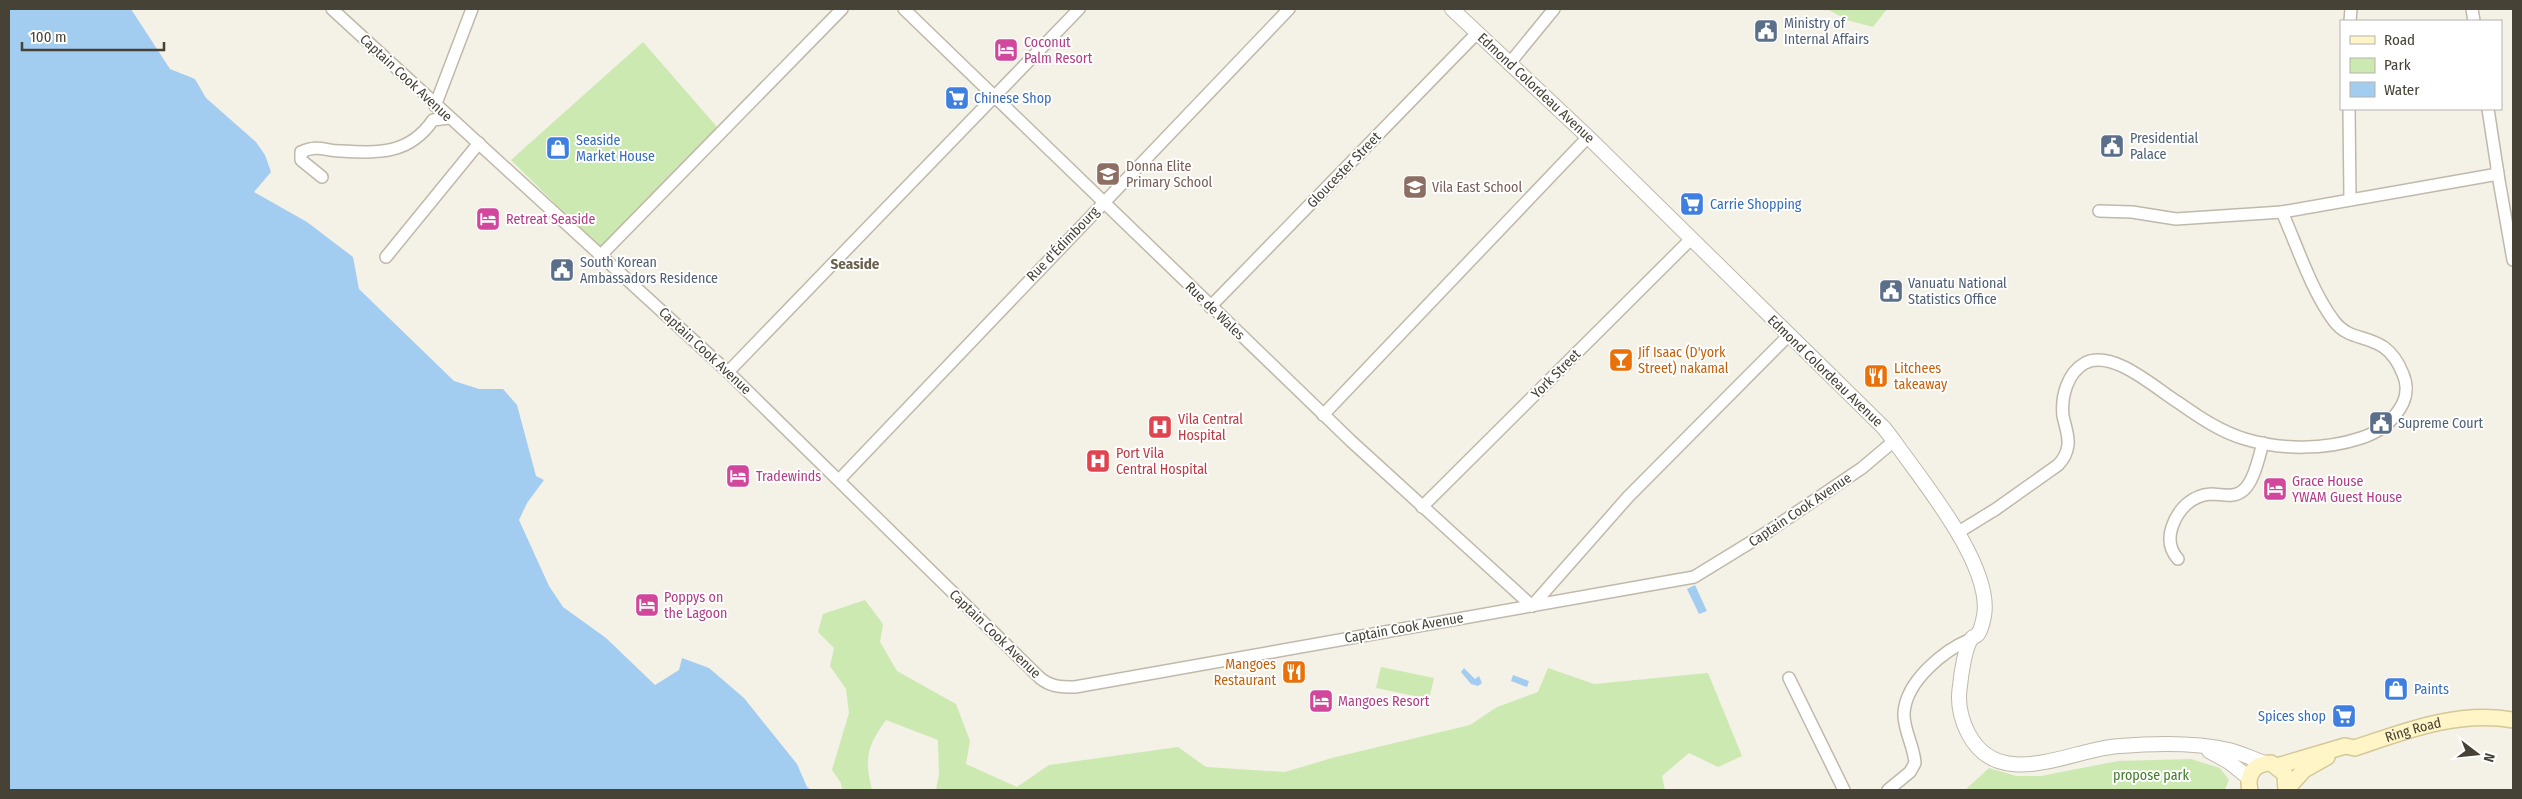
<svg xmlns="http://www.w3.org/2000/svg" width="2522" height="799" font-family="'Fira Sans Condensed',sans-serif">
	<style>
		.green { fill: #cbe9b0 }
		.water { fill: #a3ccf1 }
		.lines { fill: none; stroke-linecap: round; stroke-linejoin: round }
		.minor-casing { stroke: #c0b9aa; stroke-width: 14 }
		.tertiary-casing { stroke: #c0b9aa; stroke-width: 16 }
		.secondary-casing { stroke: #d4c897; stroke-width: 18 }
		.minor { stroke: #fff; stroke-width: 11 }
		.tertiary { stroke: #fff; stroke-width: 14 }
		.secondary { stroke: #fff5c6; stroke-width: 15 }
		.labels { text-anchor: middle; dominant-baseline: central; stroke-width: 4; stroke-linejoin: round; paint-order: stroke }
		.service-label { font-size: 14px; fill: #4e5e75; stroke: #fff; text-anchor: start }
		.hotel-label { font-size: 14px; fill: #b23c85; stroke: #fff; text-anchor: start }
		.street-label { font-size: 14px; fill: #474236; stroke: #fff }
		.shop-label { font-size: 14px; fill: #366cbe; stroke: #fff; text-anchor: start }
		.education-label { font-size: 14px; fill: #785e54; stroke: #fff; text-anchor: start }
		.food-label { font-size: 14px; fill: #c56008; stroke: #fff; text-anchor: start }
		.health-label { font-size: 14px; fill: #be3a42; stroke: #fff; text-anchor: start }
		.park-label { font-size: 14px; fill: #427a28; stroke: #fff }
		.neighbourhood-label { font-size: 15px; font-weight: bold; fill: #6a614d; stroke: #fff }
	</style>
	<rect width="100%" height="100%" fill="#f4f1e7"/>
	<g class="green">
		<path d="M 1827,9 L 1887,9 L 1873,27 L 1847,20 Z"/>
		<path d="M 643,42 L 717,127 L 600,248 L 511,160 Z"/>
		<path d="M 865,600 L 883,624 L 880,642 L 897,671 L 956,704 L 970,741 L 966,764 L 1017,787 L 1049,765 L 1178,747 L 1206,767 L 1285,772 L 1332,758 L 1470,725 L 1497,707 L 1538,692 L 1548,668 L 1594,684 L 1708,673 L 1742,756 L 1718,767 L 1689,753 L 1662,776 L 1665,790 L 936,790 L 939,774 L 938,740 L 886,720 C 867,746 864,759 872,790 L 842,790 L 841,783 L 832,770 L 849,713 L 846,689 L 830,666 L 834,648 L 818,632 L 823,614 Z"/>
		<path d="M 1381,667 L 1434,678 L 1429,699 L 1376,688 Z"/>
		<path d="M 2191,759 L 2220,768 L 2229,780 L 2225,789 L 1965,790 L 1989,768 L 2016,776 L 2041,776 L 2118,761 Z"/>
	</g>
	<g class="water">
		<path d="M 9,9 L 131,9 L 170,69 L 195,79 L 206,98 L 256,142 L 265,155 L 271,172 L 254,192 L 307,222 L 353,257 L 359,289 L 454,381 L 479,389 L 503,389 L 517,405 L 536,476 L 544,480 L 527,503 L 519,520 L 549,586 L 563,607 L 606,638 L 655,685 L 679,670 L 682,658 L 709,668 L 744,698 L 797,764 L 807,787 L 811,790 L 9,790 Z"/>
		<path d="M 1695,585 L 1707,611 L 1699,614 L 1687,589 Z"/>
		<path d="M 1464,668 L 1475,679 L 1479,676 L 1482,683 L 1478,686 L 1471,684 L 1461,672 Z"/>
		<path d="M 1513,675 L 1529,681 L 1527,687 L 1511,681 Z"/>
	</g>
	<g class="lines">
		<defs>
			<g id="minor">
				<path d="M 332,9 L 728,372 L 1040,678 C 1051,687 1061,687 1075,687 L 1694,577 L 1769,531 L 1862,468 L 1894,441"/>
				<path d="M 904,9 L 1351,441 L 1532,606"/>
				<path d="M 2472,9 L 2474,21"/>
				<path d="M 2350,21 L 2351,9"/>
				<path d="M 1509,64 L 1554,9"/>
				<path d="M 435,106 L 472,9"/>
				<path d="M 2349,109 L 2350,199"/>
				<path d="M 2497,169 L 2513,260"/>
				<path d="M 322,177 L 301,160 L 301,152 C 317,145 324,150 339,151 C 378,153 409,155 433,120 L 449,118"/>
				<path d="M 2099,211 L 2132,212 L 2176,219 L 2282,212"/>
				<path d="M 600,256 L 842,9"/>
				<path d="M 386,257 L 479,143"/>
				<path d="M 1210,307 L 1477,33"/>
				<path d="M 728,372 L 1079,9"/>
				<path d="M 1323,415 L 1588,137"/>
				<path d="M 839,480 L 1289,9"/>
				<path d="M 1422,507 L 1690,240"/>
				<path d="M 1957,533 L 1996,509 L 2058,465 C 2063,460 2067,453 2068,445 C 2069,435 2065,426 2063,416 C 2061,397 2067,373 2085,363 C 2114,349 2156,389 2179,403 C 2199,417 2221,432 2245,439 C 2281,450 2325,450 2361,438 C 2380,432 2394,421 2403,403 C 2407,394 2407,383 2403,374 C 2385,328 2353,347 2334,321 C 2311,290 2298,248 2282,212 L 2498,174 L 2488,109"/>
				<path d="M 2178,559 C 2170,550 2168,539 2172,527 C 2178,509 2192,495 2211,494 C 2221,494 2232,498 2241,492 C 2254,484 2259,456 2263,443"/>
				<path d="M 1532,606 L 1628,497 L 1789,335"/>
				<path d="M 1789,678 L 1844,790"/>
				<path d="M 1888,790 L 1910,772 L 1915,763 C 1914,746 1903,729 1904,713 C 1906,681 1944,650 1971,639"/>
			</g>
			<g id="tertiary">
				<path d="M 1452,9 L 1588,137 L 1884,428 L 1894,441 C 1923,482 1993,566 1984,616 C 1983,621 1981,630 1978,634 C 1977,636 1974,636 1972,638 C 1965,646 1961,675 1960,686 C 1957,703 1960,717 1968,733 C 1999,794 2073,748 2120,746 C 2156,743 2194,742 2229,750 C 2241,753 2253,759 2265,763"/>
				<path d="M 2209,751 L 2229,762 L 2249,778"/>
			</g>
			<g id="secondary">
				<path id="s1" d="M 2277,766 L 2345,746 L 2355,748 C 2405,731 2459,710 2513,720"/>
				<path d="M 2250,790 C 2246,774 2255,763 2271,763 L 2285,774 L 2286,790"/>
				<path d="M 2286,790 L 2304,770 L 2327,757"/>
			</g>
		</defs>
		<use href="#minor" class="minor-casing"/>
		<use href="#tertiary" class="tertiary-casing"/>
		<use href="#secondary" class="secondary-casing"/>
		<use href="#minor" class="minor"/>
		<use href="#tertiary" class="tertiary"/>
		<use href="#secondary" class="secondary"/>
	</g>
	<defs>
		<symbol id="civic-square" viewBox="-11 -11 22 22"><rect x="-9" y="-9" width="18" height="18" rx="4" fill="#5c6f8a" stroke="#fff"/><path d="M-.6-6.5H3V-4.5H.6V-3L4-1V1h2V6H-6V1h2V-1L-.6-3ZM-1.2 2.5V6h2.4V2.5Z" fill="#fff"/></symbol>
		<symbol id="hotel-square" viewBox="-11 -11 22 22"><rect x="-9" y="-9" width="18" height="18" rx="4" fill="#d1479c" stroke="#fff"/><path d="M-6-4.5h1.5V1H6V5H4.5V3h-9V5H-6ZM-4 0a1.8 1.8 0 1 1 3.6 0ZM.5 0V-2.5h3Q6-2.5 6 0Z" fill="#fff"/></symbol>
		<symbol id="supermarket-square" viewBox="-11 -11 22 22"><rect x="-9" y="-9" width="18" height="18" rx="4" fill="#3f7fe0" stroke="#fff"/><path d="M-6-5.5h2.5l.6 2H6L4.5 2H-2.5L-4.4-4H-6ZM-1.5 3.2a1.3 1.3 0 1 0 .1 0ZM3 3.2a1.3 1.3 0 1 0 .1 0Z" fill="#fff"/></symbol>
		<symbol id="shop-square" viewBox="-11 -11 22 22"><rect x="-9" y="-9" width="18" height="18" rx="4" fill="#3f7fe0" stroke="#fff"/><path d="M-5-2.5h2.3a2.7 3.5 0 0 1 5.4 0H5L5.5 6h-11ZM-1.5-2.5h3a1.5 2.3 0 0 0-3 0Z" fill="#fff"/></symbol>
		<symbol id="school-square" viewBox="-11 -11 22 22"><rect x="-9" y="-9" width="18" height="18" rx="4" fill="#8d6e63" stroke="#fff"/><path d="M0-5L7-2L0 1L-7-2ZM-4 1L0 2.5L4 1V4Q0 6-4 4Z" fill="#fff"/></symbol>
		<symbol id="bar-square" viewBox="-11 -11 22 22"><rect x="-9" y="-9" width="18" height="18" rx="4" fill="#e8710a" stroke="#fff"/><path d="M-6-5H6L.8 .8V4.5H3.5V6h-7V4.5H-.8V.8Z" fill="#fff"/></symbol>
		<symbol id="restaurant-square" viewBox="-11 -11 22 22"><rect x="-9" y="-9" width="18" height="18" rx="4" fill="#e8710a" stroke="#fff"/><path d="M-5-6h1v4h1v-4h1v4h1v-4h1v5L-1.5 .5V6h-2V.5L-5-1ZM5-6V6H3V1.5H1.5Q1.5-4 5-6Z" fill="#fff"/></symbol>
		<symbol id="hospital-square" viewBox="-11 -11 22 22"><rect x="-9" y="-9" width="18" height="18" rx="4" fill="#e0444e" stroke="#fff"/><path d="M-5-5h3v3.5h4V-5h3V5h-3V1.5h-4V5h-3Z" fill="#fff"/></symbol>
	</defs>
	<g fill-rule="evenodd">
		<use href="#civic-square" x="1752" y="17" width="28" height="28"/>
		<use href="#hotel-square" x="992" y="36" width="28" height="28"/>
		<use href="#supermarket-square" x="943" y="84" width="28" height="28"/>
		<use href="#civic-square" x="2098" y="132" width="28" height="28"/>
		<use href="#shop-square" x="544" y="134" width="28" height="28"/>
		<use href="#school-square" x="1094" y="160" width="28" height="28"/>
		<use href="#school-square" x="1401" y="173" width="28" height="28"/>
		<use href="#supermarket-square" x="1678" y="190" width="28" height="28"/>
		<use href="#hotel-square" x="474" y="205" width="28" height="28"/>
		<use href="#civic-square" x="548" y="256" width="28" height="28"/>
		<use href="#civic-square" x="1877" y="277" width="28" height="28"/>
		<use href="#bar-square" x="1607" y="346" width="28" height="28"/>
		<use href="#restaurant-square" x="1862" y="362" width="28" height="28"/>
		<use href="#civic-square" x="2367" y="409" width="28" height="28"/>
		<use href="#hospital-square" x="1146" y="413" width="28" height="28"/>
		<use href="#hospital-square" x="1084" y="447" width="28" height="28"/>
		<use href="#hotel-square" x="724" y="462" width="28" height="28"/>
		<use href="#hotel-square" x="2261" y="475" width="28" height="28"/>
		<use href="#hotel-square" x="633" y="591" width="28" height="28"/>
		<use href="#restaurant-square" x="1280" y="658" width="28" height="28"/>
		<use href="#shop-square" x="2382" y="675" width="28" height="28"/>
		<use href="#hotel-square" x="1307" y="687" width="28" height="28"/>
		<use href="#supermarket-square" x="2330" y="702" width="28" height="28"/>
	</g>
	<g class="labels">
		<g class="service-label">
			<text x="1784" y="23">Ministry of<tspan x="1784" dy="16">Internal Affairs</tspan></text>
			<text x="2130" y="138">Presidential<tspan x="2130" dy="16">Palace</tspan></text>
			<text x="580" y="262">South Korean<tspan x="580" dy="16">Ambassadors Residence</tspan></text>
			<text x="1908" y="283">Vanuatu National<tspan x="1908" dy="16">Statistics Office</tspan></text>
			<text x="2398" y="423">Supreme Court</text>
		</g>
		<g class="hotel-label">
			<text x="1024" y="42">Coconut<tspan x="1024" dy="16">Palm Resort</tspan></text>
			<text x="506" y="219">Retreat Seaside</text>
			<text x="756" y="476">Tradewinds</text>
			<text x="2292" y="481">Grace House<tspan x="2292" dy="16">YWAM Guest House</tspan></text>
			<text x="664" y="597">Poppys on<tspan x="664" dy="16">the Lagoon</tspan></text>
			<text x="1338" y="701">Mangoes Resort</text>
		</g>
		<g class="street-label">
			<text transform="translate(406 78) rotate(43)">Captain Cook Avenue</text>
			<text transform="translate(1536 88) rotate(43)">Edmond Colordeau Avenue</text>
			<text transform="translate(1344 170) rotate(-46)">Gloucester Street</text>
			<text transform="translate(1063 244) rotate(-46)">Rue d'Édimbourg</text>
			<text transform="translate(1215 311) rotate(44)">Rue de Wales</text>
			<text transform="translate(705 351) rotate(43)">Captain Cook Avenue</text>
			<text transform="translate(1825 371) rotate(44)">Edmond Colordeau Avenue</text>
			<text transform="translate(1556 374) rotate(-45)">York Street</text>
			<text transform="translate(1800 510) rotate(-34)">Captain Cook Avenue</text>
			<text transform="translate(1404 628) rotate(-10)">Captain Cook Avenue</text>
			<text transform="translate(995 634) rotate(44)">Captain Cook Avenue</text>
			<text stroke="none"><textPath href="#s1" startOffset="142">Ring Road</textPath></text>
		</g>
		<g class="shop-label">
			<text x="974" y="98">Chinese Shop</text>
			<text x="576" y="140">Seaside<tspan x="576" dy="16">Market House</tspan></text>
			<text x="1710" y="204">Carrie Shopping</text>
			<text x="2414" y="689">Paints</text>
			<text x="2326" y="716" text-anchor="end">Spices shop</text>
		</g>
		<g class="education-label">
			<text x="1126" y="166">Donna Elite<tspan x="1126" dy="16">Primary School</tspan></text>
			<text x="1432" y="187">Vila East School</text>
		</g>
		<g class="food-label">
			<text x="1638" y="352">Jif Isaac (D'york<tspan x="1638" dy="16">Street) nakamal</tspan></text>
			<text x="1894" y="368">Litchees<tspan x="1894" dy="16">takeaway</tspan></text>
			<text x="1276" y="664" text-anchor="end">Mangoes<tspan x="1276" dy="16">Restaurant</tspan></text>
		</g>
		<g class="health-label">
			<text x="1178" y="419">Vila Central<tspan x="1178" dy="16">Hospital</tspan></text>
			<text x="1116" y="453">Port Vila<tspan x="1116" dy="16">Central Hospital</tspan></text>
		</g>
		<g class="park-label">
			<text x="2151" y="775">propose park</text>
		</g>
		<g class="neighbourhood-label">
			<text x="855" y="264">Seaside</text>
		</g>
	</g>
	<rect width="2522" height="799" fill="none" stroke="#474236" stroke-width="20"/>
	<rect x="2340" y="20" width="162" height="90" fill="#ffffff" stroke="#b5b3af"/>
	<rect x="2350" y="36" width="25" height="8" fill="#fff5c6" stroke="#b5b3af"/>
	<text x="2384" y="45" font-size="15" fill="#474236">Road</text>
	<rect x="2350" y="58" width="25" height="15" fill="#cbe9b0" stroke="#b5b3af"/>
	<text x="2384" y="70" font-size="15" fill="#474236">Park</text>
	<rect x="2350" y="82" width="25" height="15" fill="#a3ccf1" stroke="#b5b3af"/>
	<text x="2384" y="95" font-size="15" fill="#474236">Water</text>
	<g transform="translate(2477 754) rotate(106)" stroke="#ffffff" stroke-width="4" paint-order="stroke">
	<path d="M0-4L9 19L0 12L-9 19Z" fill="#474236"/>
	<text y="-8" font-size="14" font-weight="bold" text-anchor="middle" fill="#474236">N</text>
	</g>
	<path d="M22 42v8h142v-8" fill="none" stroke="#474236" stroke-width="2.5"/>
	<text x="30" y="42" font-size="15" fill="#474236" stroke="#ffffff" stroke-width="4" paint-order="stroke">100 m</text>
</svg>
